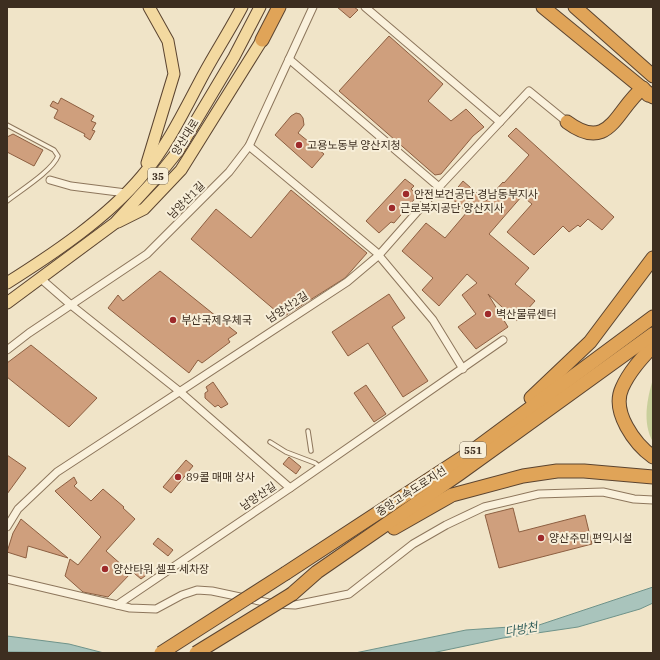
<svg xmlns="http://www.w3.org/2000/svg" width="660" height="660" font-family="'IBM Plex Serif','Noto Sans KR',serif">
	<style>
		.green { fill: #c9cf9b }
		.water { fill: #a9c4bc; stroke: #6f938a }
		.building { fill: #cf9f7d; stroke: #8d5f41 }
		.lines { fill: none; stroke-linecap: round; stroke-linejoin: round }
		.service-casing { stroke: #8d765c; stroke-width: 5.5 }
		.minor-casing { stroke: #8d765c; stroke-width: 9 }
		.primary-casing { stroke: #5b4430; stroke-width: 13 }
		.motorway-casing { stroke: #5b4430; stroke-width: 15 }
		.service { stroke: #faf1dc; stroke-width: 3.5 }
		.minor { stroke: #faf1dc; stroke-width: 7 }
		.primary { stroke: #f3d9a0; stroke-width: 11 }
		.motorway { stroke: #e0a458; stroke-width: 13 }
		.motorway-bridge-casing { stroke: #5b4430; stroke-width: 15; stroke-linecap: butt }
		.motorway-bridge { stroke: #e0a458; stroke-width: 13 }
		.poi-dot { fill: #9e2a2b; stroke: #f7eed8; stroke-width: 1.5 }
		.labels { text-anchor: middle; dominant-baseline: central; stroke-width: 4; stroke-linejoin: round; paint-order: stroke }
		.shield { fill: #f7eed8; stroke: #756857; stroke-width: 1 }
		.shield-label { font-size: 10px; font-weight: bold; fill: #3d2e20 }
		.street-label { font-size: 11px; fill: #3d2e20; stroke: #f7eed8 }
		.poi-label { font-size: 11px; fill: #3d2e20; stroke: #f7eed8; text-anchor: start }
		.water-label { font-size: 12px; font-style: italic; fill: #2f5d5a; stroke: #f7eed8 }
	</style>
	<rect width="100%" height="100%" fill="#f0e4c8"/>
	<path class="green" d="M 653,379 L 653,442 C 642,423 647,399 653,379 Z"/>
	<g class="water">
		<path d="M 653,587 L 653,603 L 640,609 L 578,627 L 503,638 L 432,653 L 355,653 L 466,630 L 539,625 Z"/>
		<path d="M 7,636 L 69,644 L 104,653 L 7,652 Z"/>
	</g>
	<g class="building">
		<path d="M 337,7 L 354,7 L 358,10 L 350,18 Z"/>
		<path d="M 389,36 L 443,84 L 428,101 L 451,121 L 466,109 L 484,127 L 473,136 L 441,174 L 435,175 L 339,91 Z"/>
		<path d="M 61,98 L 94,116 L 91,121 L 96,123 L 92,130 L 95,131 L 90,140 L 84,136 L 85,134 L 54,118 L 58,110 L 50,106 L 53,101 L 58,104 Z"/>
		<path d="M 296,113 L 300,114 L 303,118 L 304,125 L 298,133 L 324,154 L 312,168 L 275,135 L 291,116 Z"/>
		<path d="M 516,128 L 614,217 L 602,230 L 588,219 L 580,227 L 578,225 L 569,232 L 563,226 L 534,255 L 507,232 L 532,204 L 522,196 L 489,234 L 529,268 L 515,284 L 535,301 L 517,321 L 488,294 L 508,327 L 476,349 L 458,327 L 476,314 L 462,295 L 477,283 L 467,274 L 439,306 L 422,290 L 433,278 L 402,251 L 426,223 L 445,238 L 467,212 L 450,197 L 463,181 L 486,201 L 503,182 L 504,183 L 529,155 L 508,136 Z"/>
		<path d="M 13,134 L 43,150 L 34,166 L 7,152 L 7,137 Z"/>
		<path d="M 405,179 L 414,186 L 411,189 L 418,195 L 394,223 L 391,222 L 379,233 L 366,221 Z"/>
		<path d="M 291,190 L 367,253 L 345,278 L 283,317 L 191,239 L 216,209 L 251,238 Z"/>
		<path d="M 160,271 L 237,333 L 228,339 L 230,342 L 202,363 L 198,360 L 189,373 L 108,308 L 118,295 L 123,301 Z"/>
		<path d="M 389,294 L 405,318 L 392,327 L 428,381 L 403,397 L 368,343 L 348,356 L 332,332 Z"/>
		<path d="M 31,345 L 97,398 L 69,427 L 7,377 L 7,363 Z"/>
		<path d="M 213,382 L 228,404 L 221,408 L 218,405 L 215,407 L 205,398 L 205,393 L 208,391 L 206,387 Z"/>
		<path d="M 366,385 L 386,414 L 374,422 L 354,393 Z"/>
		<path d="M 7,455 L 26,468 L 7,494 Z"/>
		<path d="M 289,457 L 301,467 L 296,474 L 283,464 Z"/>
		<path d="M 186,460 L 193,466 L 171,493 L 163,487 Z"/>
		<path d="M 74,477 L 77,483 L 74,486 L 91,501 L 103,489 L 124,507 L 123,508 L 135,519 L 106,551 L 131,573 L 108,597 L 83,592 L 65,576 L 70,559 L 78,565 L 101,537 L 55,491 Z"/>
		<path d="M 513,508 L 519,532 L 585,515 L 592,544 L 499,568 L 485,515 Z"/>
		<path d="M 21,519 L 68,558 L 28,546 L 26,558 L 7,552 L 13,533 Z"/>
		<path d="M 158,538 L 173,550 L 168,556 L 153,544 Z"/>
		<path d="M 133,563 L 138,568 L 141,566 L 149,573 L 141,579 L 128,568 Z"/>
	</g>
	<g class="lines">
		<defs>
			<g id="service">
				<path d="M 7,125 L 54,150 L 58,156 C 52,171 21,190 7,201"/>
				<path d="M 308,431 L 311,451"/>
				<path d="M 270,442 L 286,452 L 315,463 L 320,467"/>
			</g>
			<g id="minor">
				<path d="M 365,7 L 500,122"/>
				<path d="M 289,59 L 439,187"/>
				<path d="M 249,146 L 376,252 L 433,320 L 463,369"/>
				<path d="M 50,180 L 71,186 L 126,193"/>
				<path d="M 40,278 L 71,305 L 179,391 L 290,488"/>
				<path d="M 7,350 L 29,333 L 147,254 L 229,172 L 249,146 L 313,7"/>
				<path d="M 7,527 L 18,509 L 57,472 L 347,282 L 379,255 L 439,187 L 529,91 L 567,122"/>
				<path d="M 7,579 L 130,608 L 156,609 L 182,595 L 197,590 L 212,591 L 274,604 L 295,605 L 349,594 L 413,544 L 446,525 L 484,507 L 539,494 L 603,492 L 634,499 L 653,500"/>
				<path d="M 117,605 L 290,488 L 503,340"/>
			</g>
			<g id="primary">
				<path d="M 147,163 L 174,74 L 168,41 L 149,7"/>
				<path d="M 118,222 L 144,209 L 181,170 L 262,40"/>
				<path d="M 7,283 C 53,254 107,218 142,176 C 166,148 183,113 200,81 C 213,56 229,32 242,7"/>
				<path d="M 7,303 L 115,223 L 158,176 L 178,151 L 234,57 L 260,7"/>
			</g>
			<g id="motorway">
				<path d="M 543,7 L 653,97"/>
				<path d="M 575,7 L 653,76"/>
				<path d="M 262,40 L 279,7"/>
				<path d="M 567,122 C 610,154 616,109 643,88 L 648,95"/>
				<path d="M 653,346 C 641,359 629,372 622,388 C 611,412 635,444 653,457"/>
				<path d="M 531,398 L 590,342 L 653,258"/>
				<path d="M 394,528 L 452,495 L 523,476 L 557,471 L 584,471 L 653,477"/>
				<path d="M 286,573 L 471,452 L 653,317"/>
				<path d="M 292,594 L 317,572 L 459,474 L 653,334"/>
			</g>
		</defs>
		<use href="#service" class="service-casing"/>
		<use href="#minor" class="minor-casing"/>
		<use href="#primary" class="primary-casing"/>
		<use href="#motorway" class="motorway-casing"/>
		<use href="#service" class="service"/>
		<use href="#minor" class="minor"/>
		<use href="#primary" class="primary"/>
		<use href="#motorway" class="motorway"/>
		<defs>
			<g id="motorway-bridge">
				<path d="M 161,653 L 286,573"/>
				<path d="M 196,653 L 292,594"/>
			</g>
		</defs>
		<use href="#motorway-bridge" class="motorway-bridge-casing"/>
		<use href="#motorway-bridge" class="motorway-bridge"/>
	</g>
	<g class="poi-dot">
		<circle cx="299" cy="145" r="4"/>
		<circle cx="406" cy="194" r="4"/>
		<circle cx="392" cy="208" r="4"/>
		<circle cx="488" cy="314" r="4"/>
		<circle cx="173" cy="320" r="4"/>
		<circle cx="178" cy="477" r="4"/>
		<circle cx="541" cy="538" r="4"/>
		<circle cx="105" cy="569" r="4"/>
	</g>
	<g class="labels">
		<g class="shield">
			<rect x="148" y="168" width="20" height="16" rx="3"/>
			<rect x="460" y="442" width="26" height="16" rx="3"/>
		</g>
		<g class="shield-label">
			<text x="158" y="176">35</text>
			<text x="473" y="450">551</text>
		</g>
		<g class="street-label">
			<text transform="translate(185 137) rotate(-58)">양산대로</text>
			<text transform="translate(186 200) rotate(-45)">남양산1길</text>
			<text transform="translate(287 307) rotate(-33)">남양산2길</text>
			<text transform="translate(411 491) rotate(-33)">중앙고속도로지선</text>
			<text transform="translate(258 496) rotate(-34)">남양산길</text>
		</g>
		<g class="poi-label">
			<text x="307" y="145">고용노동부 양산지청</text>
			<text x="414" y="194">안전보건공단 경남동부지사</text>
			<text x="400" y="208">근로복지공단 양산지사</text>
			<text x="496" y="314">벽산물류센터</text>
			<text x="181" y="320">부산국제우체국</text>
			<text x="186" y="477">89콜 매매 상사</text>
			<text x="549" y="538">양산주민 편익시설</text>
			<text x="113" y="569">양산타워 셀프 세차장</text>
		</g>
		<g class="water-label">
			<text transform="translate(521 629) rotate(-10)">다방천</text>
		</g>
	</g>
	<rect width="660" height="660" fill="none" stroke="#3d2e20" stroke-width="16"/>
</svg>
